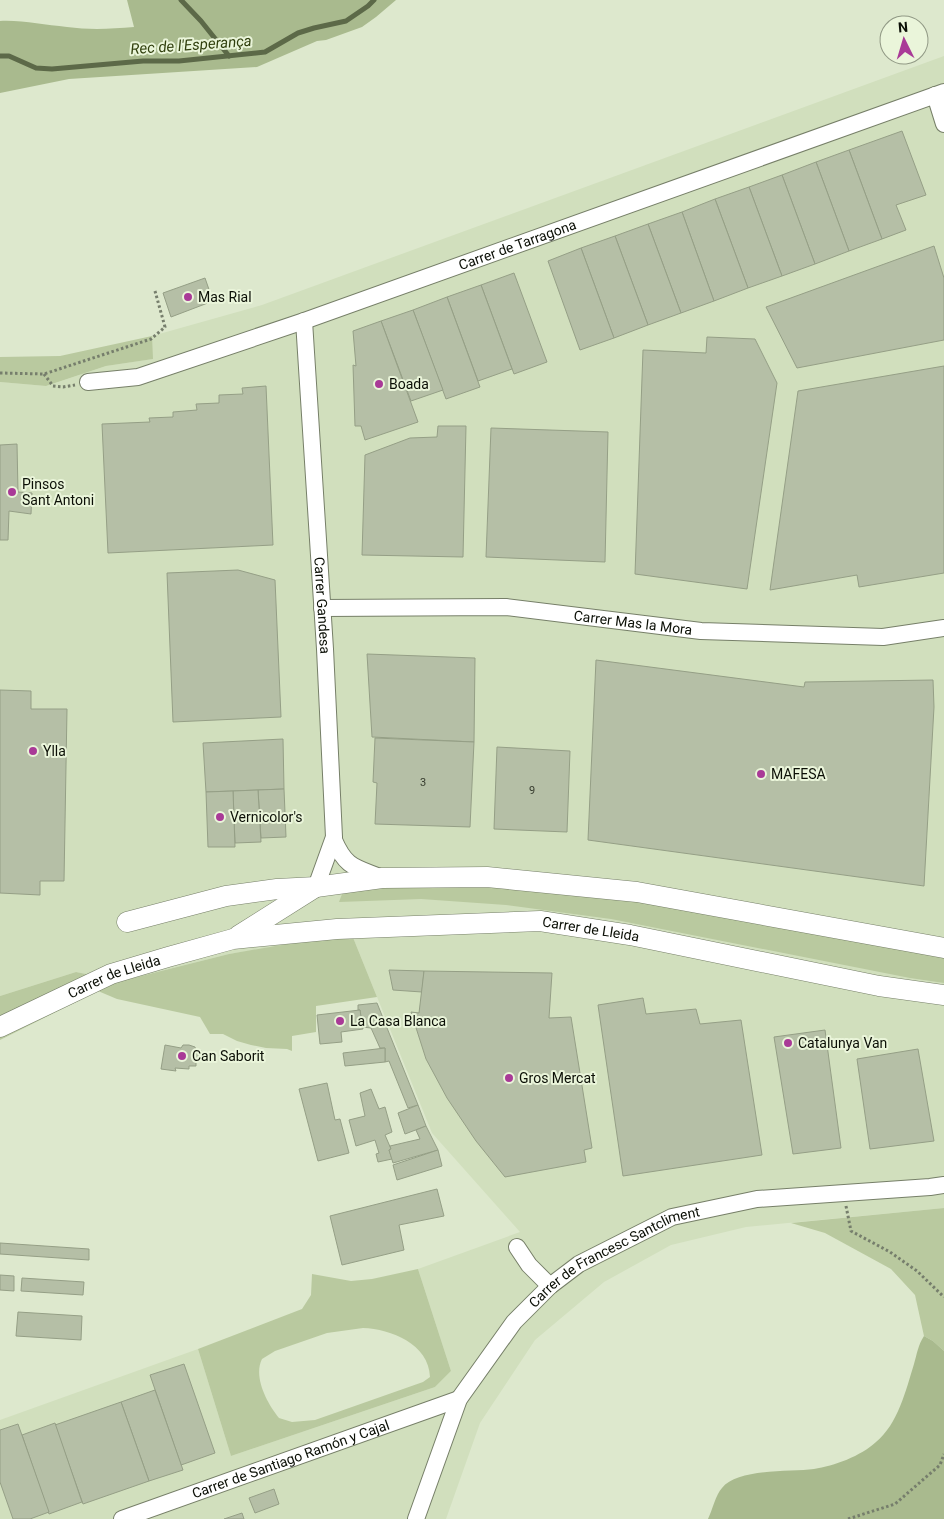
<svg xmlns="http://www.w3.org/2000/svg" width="944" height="1519" font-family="Roboto,sans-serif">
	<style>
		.built { fill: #d1dfbd }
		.green { fill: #b9c99f; fill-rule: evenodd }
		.forest { fill: #a9ba8e }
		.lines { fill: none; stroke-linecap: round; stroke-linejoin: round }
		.stream { stroke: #5c6948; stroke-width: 5 }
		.building { fill: #b5bfa6; stroke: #959f86 }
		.minor-casing { stroke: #767f68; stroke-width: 18 }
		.tertiary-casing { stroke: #767f68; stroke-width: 21 }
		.path { stroke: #767e6c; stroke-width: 3; stroke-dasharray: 2.5 2.5; stroke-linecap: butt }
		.minor { stroke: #fff; stroke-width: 16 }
		.tertiary { stroke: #fff; stroke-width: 20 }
		.poi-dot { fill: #a93a97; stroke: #eaf5da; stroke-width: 2 }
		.labels { text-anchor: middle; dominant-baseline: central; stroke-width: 4; stroke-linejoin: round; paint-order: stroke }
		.number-label { font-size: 11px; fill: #363b2e }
		.street-label { font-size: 14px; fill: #0b0f06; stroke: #eaf5da }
		.poi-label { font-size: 14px; fill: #0b0f06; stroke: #eaf5da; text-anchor: start }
		.water-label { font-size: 15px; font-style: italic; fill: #303f0d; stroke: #eaf5da }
	</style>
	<rect width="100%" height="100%" fill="#dde8cd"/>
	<path class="built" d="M 944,56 L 944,1208 L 746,1227 L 671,1245 L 604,1282 L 535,1340 L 480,1423 L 446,1519 L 0,1519 L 0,1420 L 198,1349 L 231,1456 L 435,1387 L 451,1371 L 418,1269 L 520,1232 L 432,1133 L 352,935 L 229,954 L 121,981 L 76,972 L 0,996 L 0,382 L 46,386 L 106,366 L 152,359 L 152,336 L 262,305 Z"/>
	<g class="green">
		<path d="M 152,336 L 153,359 L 106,366 L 46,386 L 0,382 L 0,357 L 60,356 Z"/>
		<path d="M 482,884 L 588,893 L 944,958 L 944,983 L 910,978 L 611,919 L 506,905 L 421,899 L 339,902 L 344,889 Z"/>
		<path d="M 352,935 L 377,997 L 316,1006 L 316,1032 L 292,1036 L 292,1051 L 287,1049 L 266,1048 L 251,1045 L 237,1041 L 223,1034 L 210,1034 L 200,1017 L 117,999 L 98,991 L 0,1040 L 0,996 L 76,972 L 121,981 L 229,954 L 316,939 Z"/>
		<path d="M 944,1208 L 944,1351 L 933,1341 L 924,1336 L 915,1295 L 891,1269 L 825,1233 L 791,1223 Z"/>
		<path d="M 418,1269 L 451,1371 L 435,1387 L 231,1456 L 198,1349 L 302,1309 L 311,1295 L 312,1274 L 351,1281 L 372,1279 ZM 363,1328 C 391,1329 429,1344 430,1377 L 423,1382 L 315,1420 L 292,1422 L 279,1418 C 267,1403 253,1377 262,1359 L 275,1351 L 327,1333 Z"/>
	</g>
	<g class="forest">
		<path d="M 127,0 L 396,0 L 376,17 L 362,27 L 326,40 L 317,41 L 257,67 L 69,79 L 0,93 L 0,21 C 23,20 44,25 67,27 C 89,30 111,29 134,27 Z"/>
		<path d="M 924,1336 L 933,1341 L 944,1351 L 944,1519 L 708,1519 C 712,1511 716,1494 722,1488 C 737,1468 791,1472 814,1469 C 834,1466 861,1456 876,1442 C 898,1424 906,1390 914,1364 C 917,1354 918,1345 924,1336 Z"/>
	</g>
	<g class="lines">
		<g class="stream">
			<path d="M 181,0 L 201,21 L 229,56"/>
			<path d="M 0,56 L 9,56 L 36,68 L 52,69 L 143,61 L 179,61 L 265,52 L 298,33 L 314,28 L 346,21 L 368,6 L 374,0"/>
		</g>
	</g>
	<g class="building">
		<path d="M 902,131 L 926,195 L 896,205 L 906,230 L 882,239 L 849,150 Z"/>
		<path d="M 849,150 L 882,239 L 849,251 L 816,162 Z"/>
		<path d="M 816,162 L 849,251 L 815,264 L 782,175 Z"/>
		<path d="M 782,175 L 815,264 L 782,276 L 749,187 Z"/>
		<path d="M 749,187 L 782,276 L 748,288 L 715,199 Z"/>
		<path d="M 715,199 L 748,288 L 714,301 L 682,212 Z"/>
		<path d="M 682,212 L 714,301 L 681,313 L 648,224 Z"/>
		<path d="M 648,224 L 681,313 L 648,325 L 615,236 Z"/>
		<path d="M 615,236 L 648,325 L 614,338 L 581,248 Z"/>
		<path d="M 934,246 L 944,278 L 944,340 L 797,368 L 766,307 Z"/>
		<path d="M 581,248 L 614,338 L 580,350 L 548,261 Z"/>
		<path d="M 514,273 L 547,362 L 514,374 L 481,285 Z"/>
		<path d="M 205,278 L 213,301 L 171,317 L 163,293 Z"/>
		<path d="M 481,285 L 512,369 L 478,381 L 447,297 Z"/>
		<path d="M 447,297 L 480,387 L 446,399 L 413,310 Z"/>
		<path d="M 413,310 L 443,390 L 411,401 L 381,321 Z"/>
		<path d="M 381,321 L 418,422 L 365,440 L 361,426 L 355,426 L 353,365 L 356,366 L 353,331 Z"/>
		<path d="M 707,337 L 755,339 L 777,383 L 747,589 L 635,574 L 643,350 L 706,353 Z"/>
		<path d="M 944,366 L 944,573 L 859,587 L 857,575 L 770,590 L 798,391 Z"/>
		<path d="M 266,386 L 273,545 L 108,553 L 102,424 L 150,422 L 149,418 L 173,417 L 173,412 L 197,410 L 196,404 L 219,403 L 219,395 L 243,394 L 242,388 Z"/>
		<path d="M 438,426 L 466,426 L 463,557 L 362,555 L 365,455 L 410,438 L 437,437 Z"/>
		<path d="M 491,428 L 608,432 L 605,562 L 486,557 Z"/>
		<path d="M 17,444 L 18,492 L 32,493 L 31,514 L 9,511 L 8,540 L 0,540 L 0,445 Z"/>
		<path d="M 238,570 L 275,580 L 281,717 L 173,722 L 167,573 Z"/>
		<path d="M 367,654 L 475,658 L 474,742 L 372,737 Z"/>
		<path d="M 596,660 L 804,687 L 805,682 L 933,680 L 934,707 L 924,886 L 588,840 Z"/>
		<path d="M 0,690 L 31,691 L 31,709 L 67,709 L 64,881 L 40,881 L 40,895 L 0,893 Z"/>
		<path d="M 375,738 L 474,742 L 470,827 L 375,824 L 377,783 L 373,782 Z"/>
		<path d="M 283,739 L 284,789 L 206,792 L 203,743 Z"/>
		<path d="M 497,747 L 570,751 L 567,832 L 494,829 Z"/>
		<path d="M 284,789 L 286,837 L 261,838 L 258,790 Z"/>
		<path d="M 258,790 L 261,842 L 235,843 L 233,791 Z"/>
		<path d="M 233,791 L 235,847 L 208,847 L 206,792 Z"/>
		<path d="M 389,970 L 424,971 L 422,992 L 393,990 Z"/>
		<path d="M 424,971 L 552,973 L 549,1018 L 571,1017 L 592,1148 L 584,1150 L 586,1162 L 505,1177 L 476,1141 L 447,1098 L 426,1059 L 411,1012 L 419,1013 Z"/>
		<path d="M 643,998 L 646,1014 L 696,1009 L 700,1024 L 741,1020 L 762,1155 L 623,1176 L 598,1005 Z"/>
		<path d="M 377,1003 L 418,1105 L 408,1108 L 389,1061 L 385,1062 L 385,1048 L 380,1048 L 371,1028 L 362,1027 L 360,1010 L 358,1010 L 358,1005 Z"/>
		<path d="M 360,1010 L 363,1029 L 341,1032 L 342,1042 L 320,1044 L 317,1015 Z"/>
		<path d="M 825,1030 L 841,1148 L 793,1154 L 774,1037 Z"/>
		<path d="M 165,1045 L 181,1048 L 183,1045 L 189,1045 L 195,1047 L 196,1051 L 202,1051 L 199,1060 L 196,1060 L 196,1066 L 189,1066 L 189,1069 L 175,1068 L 176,1071 L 161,1069 Z"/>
		<path d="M 385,1048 L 385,1062 L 345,1066 L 343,1053 Z"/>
		<path d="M 918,1049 L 934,1141 L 870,1149 L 857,1059 Z"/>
		<path d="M 327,1083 L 335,1120 L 340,1119 L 349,1153 L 318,1161 L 299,1089 Z"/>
		<path d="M 371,1089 L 379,1109 L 385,1107 L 392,1132 L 385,1135 L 391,1149 L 389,1150 L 392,1159 L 378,1162 L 376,1154 L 379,1153 L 375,1140 L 356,1146 L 349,1120 L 365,1116 L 360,1093 Z"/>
		<path d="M 418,1105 L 426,1126 L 405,1134 L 398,1113 Z"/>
		<path d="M 426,1126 L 438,1150 L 393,1163 L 389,1150 L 391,1149 L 390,1146 L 420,1139 L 416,1130 Z"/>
		<path d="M 438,1150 L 442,1166 L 397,1180 L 393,1165 Z"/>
		<path d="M 437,1189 L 444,1216 L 399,1225 L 404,1250 L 342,1265 L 330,1216 Z"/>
		<path d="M 0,1243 L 89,1249 L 89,1260 L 0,1254 Z"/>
		<path d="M 0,1275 L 14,1276 L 14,1291 L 0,1290 Z"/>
		<path d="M 22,1278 L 84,1282 L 83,1295 L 21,1291 Z"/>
		<path d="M 18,1312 L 82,1316 L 81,1340 L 16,1336 Z"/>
		<path d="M 184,1364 L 215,1453 L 181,1465 L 150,1375 Z"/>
		<path d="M 155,1390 L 183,1470 L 149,1481 L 121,1402 Z"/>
		<path d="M 121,1402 L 149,1481 L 83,1504 L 55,1425 Z"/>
		<path d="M 55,1423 L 82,1502 L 49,1514 L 22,1435 Z"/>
		<path d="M 18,1424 L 49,1512 L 30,1519 L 13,1519 L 0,1482 L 0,1430 Z"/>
		<path d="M 274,1489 L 279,1504 L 255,1513 L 249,1498 Z"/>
		<path d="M 242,1513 L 244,1519 L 224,1519 Z"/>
	</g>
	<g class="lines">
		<defs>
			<g id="minor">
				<path d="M 935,95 L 944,124"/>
				<path id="s1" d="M 304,321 L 325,649 L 334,837 L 316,887"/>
				<path id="s2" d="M 88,382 L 138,377 L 304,321 L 944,92"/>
				<path id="s3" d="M 322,608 L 506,607 L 701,631 L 883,637 L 944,628"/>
				<path d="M 334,840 C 346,868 355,867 382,878"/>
				<path d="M 517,1247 L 529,1265 L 550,1286"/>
				<path id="s4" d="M 122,1519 L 459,1399"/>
				<path id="s5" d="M 416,1519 L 459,1399 L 514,1322 L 550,1286 L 579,1264 L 672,1217 L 757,1199 L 930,1187 L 944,1185"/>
			</g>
			<g id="tertiary">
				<path d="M 127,922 L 226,896 L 277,889 L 316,887 L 382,878 L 487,877 L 637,892 L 944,948"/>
				<path d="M 238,936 L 314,888"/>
				<path id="s6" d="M 0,1027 L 111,974 L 168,957 L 233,939 L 337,929 L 540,921 L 630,935 L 879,986 L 944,995"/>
			</g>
		</defs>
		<use href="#minor" class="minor-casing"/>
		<use href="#tertiary" class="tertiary-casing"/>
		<g class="path">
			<path d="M 0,373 L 44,374 L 151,339 L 165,327 L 155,291"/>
			<path d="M 44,374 L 53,386 L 63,387 L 75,385"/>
			<path d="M 846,1206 L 851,1231 L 890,1252 L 917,1271 L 944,1297"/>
			<path d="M 848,1519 L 895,1504 L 940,1465 L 944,1454"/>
		</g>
		<use href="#minor" class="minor"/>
		<use href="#tertiary" class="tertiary"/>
	</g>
	<g class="poi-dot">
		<circle cx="188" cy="297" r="5"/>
		<circle cx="379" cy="384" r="5"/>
		<circle cx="12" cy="492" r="5"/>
		<circle cx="33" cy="751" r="5"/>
		<circle cx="761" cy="774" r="5"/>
		<circle cx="220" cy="817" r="5"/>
		<circle cx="340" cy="1021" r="5"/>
		<circle cx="788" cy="1043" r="5"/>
		<circle cx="182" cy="1056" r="5"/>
		<circle cx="509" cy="1078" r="5"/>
	</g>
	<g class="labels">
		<g class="number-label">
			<text x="423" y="782">3</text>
			<text x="532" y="790">9</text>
		</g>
		<g class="street-label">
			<text stroke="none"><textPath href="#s2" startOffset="452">Carrer de Tarragona</textPath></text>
			<text stroke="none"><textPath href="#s1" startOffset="285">Carrer Gandesa</textPath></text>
			<text stroke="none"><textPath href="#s3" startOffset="312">Carrer Mas la Mora</textPath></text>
			<text stroke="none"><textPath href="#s6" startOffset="609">Carrer de Lleida</textPath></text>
			<text stroke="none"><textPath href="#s6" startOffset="125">Carrer de Lleida</textPath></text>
			<text stroke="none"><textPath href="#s5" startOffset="344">Carrer de Francesc Santcliment</textPath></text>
			<text stroke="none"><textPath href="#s4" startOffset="179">Carrer de Santiago Ramón y Cajal</textPath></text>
		</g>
		<g class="poi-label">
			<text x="198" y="297">Mas Rial</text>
			<text x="389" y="384">Boada</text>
			<text x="22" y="484">Pinsos<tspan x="22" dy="16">Sant Antoni</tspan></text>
			<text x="43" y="751">Ylla</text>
			<text x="771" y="774">MAFESA</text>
			<text x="230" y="817">Vernicolor's</text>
			<text x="350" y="1021">La Casa Blanca</text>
			<text x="798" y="1043">Catalunya Van</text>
			<text x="192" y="1056">Can Saborit</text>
			<text x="519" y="1078">Gros Mercat</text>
		</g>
		<g class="water-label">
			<text transform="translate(191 45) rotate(-4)">Rec de l'Esperança</text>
		</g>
	</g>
	<g transform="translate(904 40) rotate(355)"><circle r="24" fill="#eaf5da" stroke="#919985"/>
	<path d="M0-4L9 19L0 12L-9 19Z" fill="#a93a97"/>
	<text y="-8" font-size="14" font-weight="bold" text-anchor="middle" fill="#0b0f06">N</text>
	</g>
</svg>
